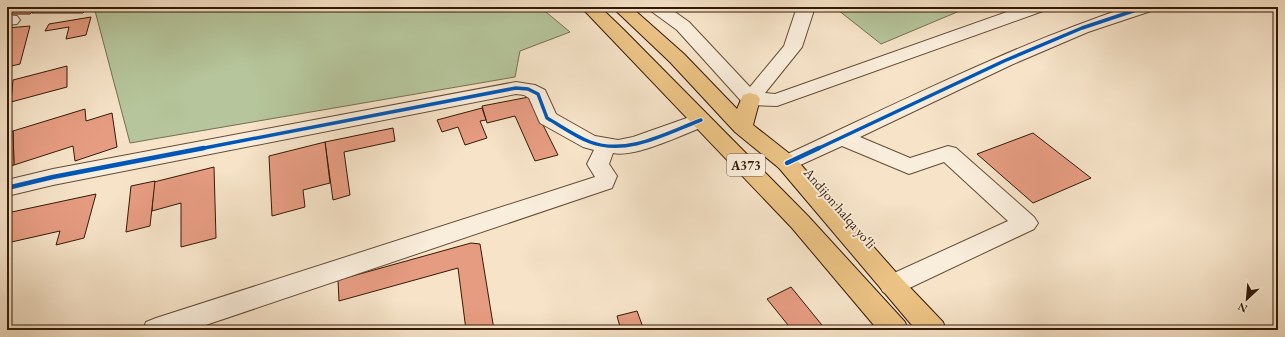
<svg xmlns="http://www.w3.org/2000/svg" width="1285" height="337" font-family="'EB Garamond',serif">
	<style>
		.green { fill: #b6c59b; stroke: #757050 }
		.building { fill: #e69c81; stroke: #341a06 }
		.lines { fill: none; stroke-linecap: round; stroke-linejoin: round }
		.minor-casing { stroke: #644c36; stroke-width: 2 }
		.highway-casing { stroke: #341a06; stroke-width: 2 }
		.minor { fill: #f9eddb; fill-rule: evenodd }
		.highway { fill: #ebc284; fill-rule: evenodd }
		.cycleway-far1-casing { stroke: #f9eddb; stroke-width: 5.5 }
		.cycleway-casing { stroke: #f9eddb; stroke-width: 7 }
		.cycleway-far1 { stroke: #0057b8; stroke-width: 3.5 }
		.cycleway { stroke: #0057b8; stroke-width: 4.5 }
		.labels { text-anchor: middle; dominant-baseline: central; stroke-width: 4; stroke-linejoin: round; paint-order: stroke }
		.shield { fill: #f9eddb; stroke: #6f5946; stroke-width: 1 }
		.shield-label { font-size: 13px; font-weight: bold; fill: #341a06 }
		.street-label { font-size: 14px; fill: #341a06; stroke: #f9eddb }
	</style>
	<rect width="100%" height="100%" fill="#f6e3c8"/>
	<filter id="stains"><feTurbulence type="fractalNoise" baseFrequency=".005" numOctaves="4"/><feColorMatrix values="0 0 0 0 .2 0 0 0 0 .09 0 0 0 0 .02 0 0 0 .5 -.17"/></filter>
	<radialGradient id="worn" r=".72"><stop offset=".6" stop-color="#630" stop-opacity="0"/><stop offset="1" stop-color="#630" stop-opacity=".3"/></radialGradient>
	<g class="green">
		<path d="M 94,7 L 540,7 L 570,32 L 520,51 L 515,77 L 130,143 Z"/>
		<path d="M 845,7 L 969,7 L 881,44 L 838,10 Z"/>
	</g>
	<g class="building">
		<path d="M 7,7 L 38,7 L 30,14 L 7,14 Z"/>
		<path d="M 38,7 L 89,7 L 83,13 L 32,13 Z"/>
		<path d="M 91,17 L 86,35 L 66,39 L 69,27 L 45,31 L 49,24 Z"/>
		<path d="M 30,26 L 20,64 L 7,67 L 7,28 Z"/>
		<path d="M 67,66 L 67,87 L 11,102 L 13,80 Z"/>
		<path d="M 529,97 L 558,155 L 535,161 L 515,116 L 487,123 L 482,106 Z"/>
		<path d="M 482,108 L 486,120 L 480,121 L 487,138 L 465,145 L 458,127 L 442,132 L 437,120 Z"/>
		<path d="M 85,109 L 86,121 L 112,113 L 117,147 L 75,161 L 73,146 L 14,165 L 13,131 Z"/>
		<path d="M 393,128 L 395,141 L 344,152 L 350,195 L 333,200 L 325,142 Z"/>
		<path d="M 13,131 L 14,165 L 7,167 L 7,133 Z"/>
		<path d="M 1033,133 L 1091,178 L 1033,203 L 977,154 Z"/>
		<path d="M 325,142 L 330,183 L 303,190 L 305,207 L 272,216 L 269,156 Z"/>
		<path d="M 214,167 L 216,238 L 181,247 L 181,203 L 152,211 L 154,182 Z"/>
		<path d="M 155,181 L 150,226 L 126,232 L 131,186 Z"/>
		<path d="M 96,194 L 84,238 L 56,245 L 60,231 L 7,243 L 7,213 Z"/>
		<path d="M 471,243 L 480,244 L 494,330 L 466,330 L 458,268 L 339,301 L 338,280 Z"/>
		<path d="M 791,287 L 826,330 L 792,330 L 767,299 Z"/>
		<path d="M 637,311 L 644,330 L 621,330 L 617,316 Z"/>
	</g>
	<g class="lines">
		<defs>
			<g id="minor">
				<path d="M 648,7 L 668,7 L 689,22 L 750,87 L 784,46 L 797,7 L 815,7 L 802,47 L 765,93 L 775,94 L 1021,7 L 1046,7 L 1043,11 L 777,106 L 750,105 L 743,103 L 677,30 L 651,11 Z"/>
				<path d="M 1128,7 L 1154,7 L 1151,11 L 1088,32 L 1011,65 L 860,137 L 910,158 L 948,146 L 956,148 L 1034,217 L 1038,223 L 1034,229 L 901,292 L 892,296 L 883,292 L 879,285 L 883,278 L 1008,221 L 944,162 L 909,174 L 842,146 L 787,171 L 779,168 L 776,163 L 779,158 C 894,105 1008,47 1128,7 Z"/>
				<path d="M 7,15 L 17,16 L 20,20 L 17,24 L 7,25 Z"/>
				<path d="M 516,82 L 535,85 L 545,90 L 556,114 L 595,136 L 618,140 L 633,137 L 701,113 L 708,115 L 711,120 L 708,125 C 686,133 636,158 613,153 L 609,164 L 617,176 L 612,188 L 191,330 L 143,330 L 146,322 L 156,318 L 595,177 L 587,164 L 594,150 L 583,147 L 540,123 L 529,98 L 524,95 L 516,94 L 53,185 L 7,196 L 7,180 L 53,169 Z"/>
			</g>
			<g id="highway">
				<path d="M 581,7 L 600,7 L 623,29 L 808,216 L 905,322 L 908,330 L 878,330 L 792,228 Z"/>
				<path d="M 612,7 L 631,7 L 684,54 L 737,109 L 743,95 L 750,93 L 757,95 L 760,99 L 753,125 L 795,158 L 901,278 L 943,322 L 946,330 L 916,330 L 779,168 L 735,132 L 670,62 Z"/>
			</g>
		</defs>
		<use href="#minor" class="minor-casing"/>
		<use href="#highway" class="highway-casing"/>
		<use href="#minor" class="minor"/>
		<use href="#highway" class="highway"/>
		<defs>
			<g id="cycleway-far1">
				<path d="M 199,149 L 516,88 L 528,89 L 538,94 L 547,118 C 561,126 575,136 590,142 C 627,156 667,133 701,120"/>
				<path d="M 817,149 L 1004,61 L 1082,28 L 1145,7"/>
			</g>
			<g id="cycleway">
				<path d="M 787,163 L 819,148"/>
				<path d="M 7,188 L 53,177 L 204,148"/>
			</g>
		</defs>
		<use href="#cycleway-far1" class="cycleway-far1-casing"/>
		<use href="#cycleway" class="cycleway-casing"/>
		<use href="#cycleway-far1" class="cycleway-far1"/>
		<use href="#cycleway" class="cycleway"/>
	</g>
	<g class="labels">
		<rect class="shield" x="727" y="154" width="38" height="22" rx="3"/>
		<g class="shield-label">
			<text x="746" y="165">A373</text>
		</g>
		<g class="street-label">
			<text transform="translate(840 208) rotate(49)">Andijon halqa yo‘li</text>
		</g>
	</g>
	<rect width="1285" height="337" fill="none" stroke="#f6e3c8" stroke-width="24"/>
	<rect x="8" y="8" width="1269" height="321" fill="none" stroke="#341a06" stroke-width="2"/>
	<rect x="12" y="12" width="1261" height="313" fill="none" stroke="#341a06"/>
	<g transform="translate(1247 299) rotate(206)" stroke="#f9eddb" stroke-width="3" paint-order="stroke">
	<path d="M0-3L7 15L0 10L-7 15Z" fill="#341a06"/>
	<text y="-6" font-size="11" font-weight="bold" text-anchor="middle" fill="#341a06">N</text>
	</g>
	<rect width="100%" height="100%" filter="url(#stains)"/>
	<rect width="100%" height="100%" fill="url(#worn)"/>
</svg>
